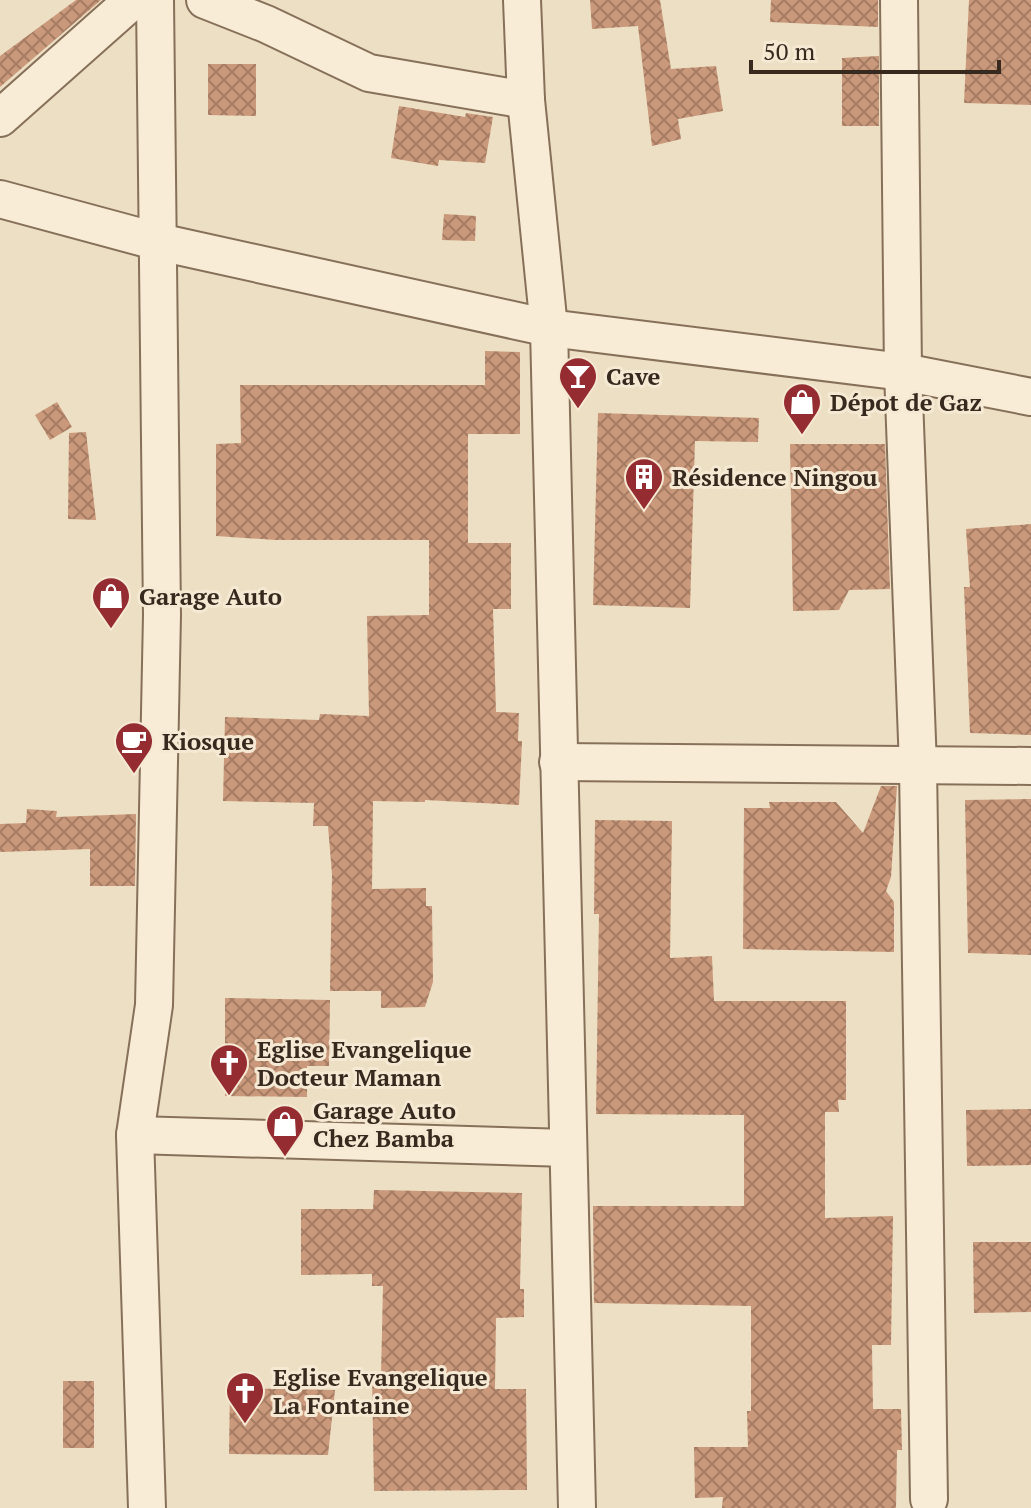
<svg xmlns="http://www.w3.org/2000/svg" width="1031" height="1508" font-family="'PT Serif',serif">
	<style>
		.building { fill: url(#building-cross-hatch) }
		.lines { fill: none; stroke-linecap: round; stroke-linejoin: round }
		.minor-casing { stroke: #87705a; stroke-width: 40 }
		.minor { stroke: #f8ecd6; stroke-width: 36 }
		.labels { text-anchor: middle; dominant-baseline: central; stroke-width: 6; stroke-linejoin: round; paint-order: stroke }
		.poi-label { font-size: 24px; font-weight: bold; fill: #37291e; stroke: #f5e9d3; text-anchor: start }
	</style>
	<defs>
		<pattern id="building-cross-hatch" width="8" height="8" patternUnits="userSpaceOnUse" patternTransform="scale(2)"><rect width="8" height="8" fill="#ca987a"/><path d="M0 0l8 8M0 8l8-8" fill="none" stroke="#a57c63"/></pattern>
	</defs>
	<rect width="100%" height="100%" fill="#eddfc3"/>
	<g class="building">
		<path d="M 76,0 L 101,0 L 0,87 L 0,56 Z"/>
		<path d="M 590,0 L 660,0 L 671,69 L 716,66 L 723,111 L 678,119 L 681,139 L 652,146 L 638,26 L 592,29 Z"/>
		<path d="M 771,0 L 878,0 L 878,27 L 770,22 Z"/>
		<path d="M 969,0 L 1031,0 L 1031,105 L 964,103 Z"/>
		<path d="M 879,56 L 879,126 L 842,126 L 842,58 Z"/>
		<path d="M 208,64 L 256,64 L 256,116 L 208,115 Z"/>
		<path d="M 399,106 L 465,117 L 466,113 L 493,117 L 485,163 L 439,160 L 438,166 L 391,158 Z"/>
		<path d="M 444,214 L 476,216 L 475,241 L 442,240 Z"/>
		<path d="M 485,351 L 520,352 L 520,434 L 468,434 L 468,543 L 511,543 L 511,609 L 493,609 L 496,712 L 519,713 L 518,741 L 522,741 L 519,805 L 425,800 L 425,802 L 373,801 L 372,889 L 426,888 L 426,906 L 432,906 L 433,982 L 425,1007 L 381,1008 L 381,991 L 330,991 L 332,874 L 328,826 L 313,826 L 314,803 L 223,801 L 225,717 L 319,720 L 320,714 L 369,716 L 367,616 L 429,615 L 429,540 L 276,540 L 216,536 L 216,444 L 241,443 L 240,385 L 485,385 Z"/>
		<path d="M 57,402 L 72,427 L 50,440 L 35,415 Z"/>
		<path d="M 598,413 L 759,418 L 758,442 L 695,441 L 690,608 L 593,605 Z"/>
		<path d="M 86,432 L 96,520 L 68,519 L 69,433 Z"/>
		<path d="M 790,444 L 885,444 L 890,589 L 849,590 L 839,610 L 793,611 Z"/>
		<path d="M 1031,524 L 1031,735 L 970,733 L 964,587 L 970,587 L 966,529 Z"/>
		<path d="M 881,786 L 897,786 L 891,877 L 886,891 L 894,902 L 894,952 L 743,949 L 744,808 L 770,808 L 769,802 L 836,802 L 863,833 Z"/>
		<path d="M 1031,799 L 1031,955 L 968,953 L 965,800 Z"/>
		<path d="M 27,809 L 57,811 L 56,817 L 136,814 L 135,886 L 90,886 L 90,849 L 0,852 L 0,824 L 26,823 Z"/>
		<path d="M 595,820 L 672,821 L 670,958 L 712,956 L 714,1001 L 846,1001 L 846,1100 L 838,1100 L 839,1112 L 825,1112 L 825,1218 L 893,1216 L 891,1345 L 872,1345 L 873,1409 L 901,1409 L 902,1450 L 897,1450 L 896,1508 L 722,1508 L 723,1497 L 695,1498 L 694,1447 L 748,1447 L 747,1411 L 751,1411 L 751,1306 L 594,1303 L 593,1206 L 744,1206 L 744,1115 L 596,1114 L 599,914 L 594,914 Z"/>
		<path d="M 225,998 L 330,1000 L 329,1066 L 307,1066 L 307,1097 L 225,1096 Z"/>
		<path d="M 1031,1109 L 1031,1165 L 967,1166 L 966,1110 Z"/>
		<path d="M 374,1190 L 522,1193 L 520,1289 L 524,1289 L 524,1317 L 496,1318 L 495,1389 L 526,1389 L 527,1490 L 374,1491 L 372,1375 L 381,1376 L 383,1286 L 372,1286 L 372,1274 L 301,1275 L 301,1209 L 373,1209 Z"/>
		<path d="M 973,1242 L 1031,1242 L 1031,1312 L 974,1313 Z"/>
		<rect x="63" y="1381" width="31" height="67"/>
		<path d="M 230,1388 L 335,1390 L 328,1455 L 229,1454 Z"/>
	</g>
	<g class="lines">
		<defs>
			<g id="minor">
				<path d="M 205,0 L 266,24 L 369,73 L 526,100"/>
				<path d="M 522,0 L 526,100 L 549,328 L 577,1508"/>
				<path d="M 899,0 L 903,372 L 918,766 L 929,1499"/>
				<path d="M 0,118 L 133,0"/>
				<path d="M 0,199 L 159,242 L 549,328 L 903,372 L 1031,397"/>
				<path d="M 558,762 L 1031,766"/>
				<path d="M 135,1135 L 568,1148"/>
				<path d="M 147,1508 L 135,1135 L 154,1005 L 162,615 L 155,0"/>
			</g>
		</defs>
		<use href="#minor" class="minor-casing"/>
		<use href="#minor" class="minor"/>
	</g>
	<defs>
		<symbol id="bar-pin" viewBox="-11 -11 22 30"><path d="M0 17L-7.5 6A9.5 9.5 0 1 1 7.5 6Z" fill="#942c31" stroke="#f5e9d3"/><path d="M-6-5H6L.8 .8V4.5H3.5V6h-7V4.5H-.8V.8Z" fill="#fff"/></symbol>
		<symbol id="shop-pin" viewBox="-11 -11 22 30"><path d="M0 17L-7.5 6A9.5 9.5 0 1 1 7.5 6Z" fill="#942c31" stroke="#f5e9d3"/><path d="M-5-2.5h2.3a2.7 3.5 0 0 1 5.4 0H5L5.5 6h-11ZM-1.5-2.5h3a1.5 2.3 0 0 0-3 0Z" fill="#fff"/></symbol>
		<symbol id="building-pin" viewBox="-11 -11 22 30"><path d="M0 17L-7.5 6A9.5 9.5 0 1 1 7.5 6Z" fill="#942c31" stroke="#f5e9d3"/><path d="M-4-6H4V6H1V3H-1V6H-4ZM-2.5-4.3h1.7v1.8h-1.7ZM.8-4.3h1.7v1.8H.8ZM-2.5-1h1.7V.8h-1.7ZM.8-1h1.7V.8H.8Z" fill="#fff"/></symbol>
		<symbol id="cafe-pin" viewBox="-11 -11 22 30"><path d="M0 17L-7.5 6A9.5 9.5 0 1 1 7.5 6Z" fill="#942c31" stroke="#f5e9d3"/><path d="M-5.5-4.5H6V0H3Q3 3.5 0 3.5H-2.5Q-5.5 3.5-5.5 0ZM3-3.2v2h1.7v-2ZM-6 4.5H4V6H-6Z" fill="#fff"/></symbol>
		<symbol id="church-pin" viewBox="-11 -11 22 30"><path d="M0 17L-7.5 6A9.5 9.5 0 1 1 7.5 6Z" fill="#942c31" stroke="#f5e9d3"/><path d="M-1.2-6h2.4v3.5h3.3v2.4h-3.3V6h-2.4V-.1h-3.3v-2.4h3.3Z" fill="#fff"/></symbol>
	</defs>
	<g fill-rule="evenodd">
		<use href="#bar-pin" x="556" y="354" width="44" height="60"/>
		<use href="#shop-pin" x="780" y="380" width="44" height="60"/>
		<use href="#building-pin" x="622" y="455" width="44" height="60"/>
		<use href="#shop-pin" x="89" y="574" width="44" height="60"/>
		<use href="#cafe-pin" x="112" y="719" width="44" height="60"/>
		<use href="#church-pin" x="207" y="1041" width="44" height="60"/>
		<use href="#shop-pin" x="263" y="1102" width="44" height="60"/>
		<use href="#church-pin" x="223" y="1369" width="44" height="60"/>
	</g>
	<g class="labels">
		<g class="poi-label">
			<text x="606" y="376">Cave</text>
			<text x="830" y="402">Dépot de Gaz</text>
			<text x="672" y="477">Résidence Ningou</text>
			<text x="139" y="596">Garage Auto</text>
			<text x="162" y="741">Kiosque</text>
			<text x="257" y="1049">Eglise Evangelique<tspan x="257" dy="28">Docteur Maman</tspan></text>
			<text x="313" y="1110">Garage Auto<tspan x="313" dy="28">Chez Bamba</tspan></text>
			<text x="273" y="1377">Eglise Evangelique<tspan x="273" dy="28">La Fontaine</tspan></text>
		</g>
	</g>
	<path d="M751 60v12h248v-12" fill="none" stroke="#37291e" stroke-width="4"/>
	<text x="763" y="60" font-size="24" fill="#37291e" stroke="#f5e9d3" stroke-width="6" paint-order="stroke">50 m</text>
</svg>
